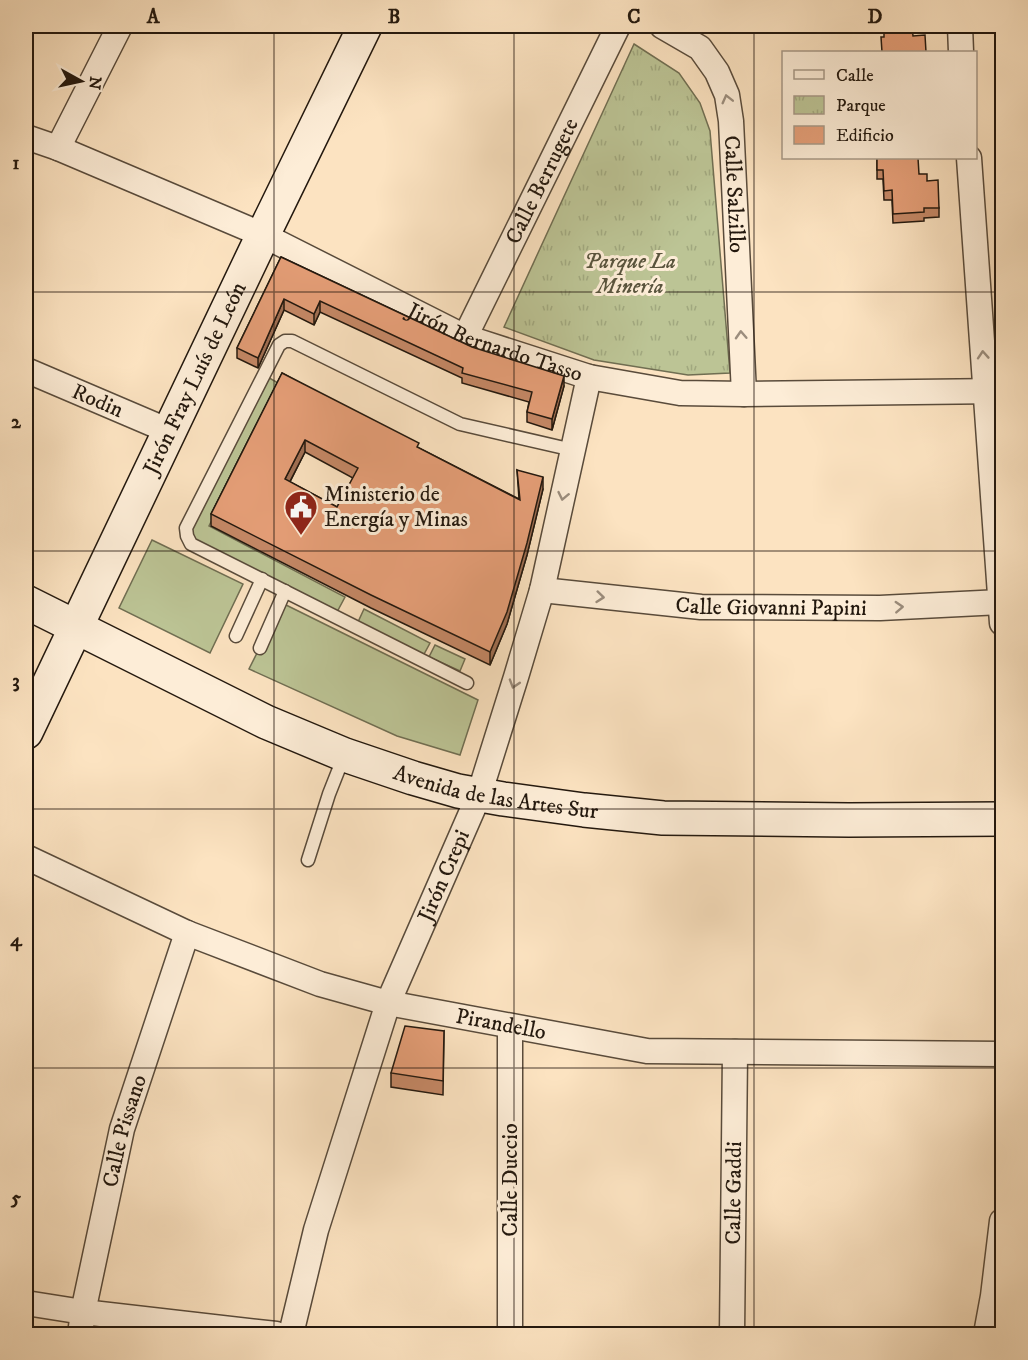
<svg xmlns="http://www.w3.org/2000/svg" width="1028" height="1360" font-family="'IM FELL DW Pica',serif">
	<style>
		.grass { fill: #bcc495; stroke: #706e52; stroke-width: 1.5 }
		.park { fill: url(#park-tufts); stroke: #706e52; stroke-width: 1.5 }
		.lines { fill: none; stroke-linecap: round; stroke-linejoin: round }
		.lane-casing { stroke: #594b3b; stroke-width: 15 }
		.street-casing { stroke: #594b3b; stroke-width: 27 }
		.secondary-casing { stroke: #23180e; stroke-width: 36 }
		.lane { stroke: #fdedd7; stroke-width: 12 }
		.street { stroke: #fdedd7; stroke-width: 24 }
		.secondary { stroke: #fdedd7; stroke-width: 33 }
		.wall { fill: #c58866; stroke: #23180e; stroke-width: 1.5; fill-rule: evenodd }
		.shaded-wall { fill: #a06f53; stroke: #23180e; stroke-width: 1.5 }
		.building { fill: #e59e77; stroke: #23180e; stroke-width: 1.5; fill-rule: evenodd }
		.oneway { stroke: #9b8d7d }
		.grid { fill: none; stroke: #23180e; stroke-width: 1.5; stroke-opacity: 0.55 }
		.labels { text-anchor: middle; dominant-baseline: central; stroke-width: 6; stroke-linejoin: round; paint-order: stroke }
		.street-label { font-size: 22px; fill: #23180e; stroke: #fdedd7 }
		.park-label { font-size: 22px; font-style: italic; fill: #59543d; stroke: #fdedd7 }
		.poi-label { font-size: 22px; fill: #23180e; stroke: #fdedd7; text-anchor: start }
		.neatline { fill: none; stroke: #23180e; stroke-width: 2 }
		.grid-label { font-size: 20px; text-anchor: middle; font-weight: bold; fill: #23180e }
	</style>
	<defs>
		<pattern id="park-tufts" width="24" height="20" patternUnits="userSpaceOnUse" patternTransform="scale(1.5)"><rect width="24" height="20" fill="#bcc495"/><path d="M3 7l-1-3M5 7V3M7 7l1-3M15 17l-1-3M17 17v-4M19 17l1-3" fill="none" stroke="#a1a87f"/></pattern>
	</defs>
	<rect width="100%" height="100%" fill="#fce3c1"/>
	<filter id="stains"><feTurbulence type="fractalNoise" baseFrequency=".00333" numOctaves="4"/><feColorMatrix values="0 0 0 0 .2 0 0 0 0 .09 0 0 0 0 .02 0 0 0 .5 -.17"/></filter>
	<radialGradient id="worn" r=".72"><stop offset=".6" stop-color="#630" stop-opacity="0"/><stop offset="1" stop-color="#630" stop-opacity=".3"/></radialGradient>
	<g class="grass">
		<path d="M 264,375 L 280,384 L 209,526 L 345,597 L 337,612 L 184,534 Z"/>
		<path d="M 152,540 L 243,584 L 210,653 L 119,608 Z"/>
		<path d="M 282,603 L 478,700 L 460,755 L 397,736 L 249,669 Z"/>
		<path d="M 364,609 L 430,643 L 423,656 L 358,622 Z"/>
		<path d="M 435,645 L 465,659 L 460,671 L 429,657 Z"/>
	</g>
	<path class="park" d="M 634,44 L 679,73 L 700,103 L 710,131 L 730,373 L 688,375 L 594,360 L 504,327 Z"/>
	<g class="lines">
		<defs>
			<g id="lane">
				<path d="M 236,636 L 262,579"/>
				<path d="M 260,648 L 285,591"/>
				<path d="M 467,683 L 191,544 L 187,536 L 186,528 L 279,345 L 285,341 L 292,341 L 460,424 L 573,450"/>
				<path d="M 308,860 L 329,794 L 344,756"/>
			</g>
			<g id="street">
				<path id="s1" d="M 662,26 L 700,48 L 717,72 L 727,95 L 731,121 L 744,394"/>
				<path d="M 960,26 L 961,52"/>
				<path id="s2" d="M 26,137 L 58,148 L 263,235 L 465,337 L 589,377 L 680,393 L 744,394 L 1002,391"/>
				<path d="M 58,148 L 120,26"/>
				<path d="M 969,158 L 1002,623"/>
				<path id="s3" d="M 465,337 L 618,26"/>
				<path id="s4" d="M 26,370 L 169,431"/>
				<path id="s5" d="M 542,590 L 701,607 L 880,608 L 1001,602"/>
				<path id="s6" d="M 26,857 L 187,933 L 320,984 L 388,1003 L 647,1051 L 1002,1054"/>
				<path d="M 26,1303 L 83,1312 L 276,1334"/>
				<path id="s7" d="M 80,1334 L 83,1312 L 122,1129 L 187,933"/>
				<path id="s8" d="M 291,1334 L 316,1230 L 388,1003 L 479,795 L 516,677 L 542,590 L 589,377"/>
				<path d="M 510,1334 L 510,1026"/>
				<path id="s9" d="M 732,1334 L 735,1052"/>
				<path d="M 986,1334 L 993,1296 L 1002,1221"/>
			</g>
			<g id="secondary">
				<path id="s10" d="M 26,602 L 266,722 L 345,755 L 413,778 L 458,791 L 503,799 L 584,810 L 663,818 L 849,820 L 1002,819"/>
				<path id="s11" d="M 26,732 L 263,235 L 365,26"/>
			</g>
		</defs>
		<use href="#lane" class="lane-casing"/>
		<use href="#street" class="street-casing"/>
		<use href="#secondary" class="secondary-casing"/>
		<use href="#lane" class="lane"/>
		<use href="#street" class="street"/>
		<use href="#secondary" class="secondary"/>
	</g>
	<g class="wall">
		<path d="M 877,158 L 919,174 L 927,181 L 939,208 L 939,217 L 924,218 L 924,221 L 893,223 L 892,200 L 884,200 L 883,179 L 877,179 Z"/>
		<path d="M 281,257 L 472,347 L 564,386 L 552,430 L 527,422 L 527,412 L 529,402 L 462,383 L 462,378 L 320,312 L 314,325 L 284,310 L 258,368 L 237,358 L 237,348 Z"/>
		<path d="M 282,373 L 419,448 L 519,499 L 517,470 L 543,489 L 527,555 L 507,624 L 490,665 L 371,608 L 211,526 L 211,514 ZM 305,452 L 353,478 L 337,507 L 290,482 Z"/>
		<path d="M 444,1031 L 443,1095 L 391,1087 L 391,1073 Z"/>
	</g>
	<g class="shaded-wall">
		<path d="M 284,299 L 284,310 L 258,368 L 258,358 Z"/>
		<path d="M 320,301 L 320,312 L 314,325 L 314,314 Z"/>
		<path d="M 564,376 L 564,386 L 552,430 L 552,419 Z"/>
		<path d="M 305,440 L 305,452 L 285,491 L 285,479 Z"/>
		<path d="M 543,477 L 543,489 L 527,555 L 507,624 L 490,665 L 490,652 Z"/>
	</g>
	<g class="building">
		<path d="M 884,26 L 912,26 L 913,36 L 925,35 L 926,52 L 882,52 L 881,37 L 884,37 Z"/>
		<path d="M 877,158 L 918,158 L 919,174 L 927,174 L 927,181 L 938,180 L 939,208 L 924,208 L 924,212 L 893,214 L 892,190 L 884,191 L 883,170 L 877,170 Z"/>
		<path d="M 281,257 L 472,347 L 564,376 L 552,419 L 527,412 L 532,392 L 462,373 L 463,368 L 320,301 L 314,314 L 284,299 L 258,358 L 237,348 Z"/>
		<path d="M 282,373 L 419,443 L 417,447 L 520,500 L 517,470 L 543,477 L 527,543 L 507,612 L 490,652 L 371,595 L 211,514 ZM 305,440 L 358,468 L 337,507 L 285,479 Z"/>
		<path d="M 405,1026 L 444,1031 L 443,1081 L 391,1073 Z"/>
	</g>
	<defs><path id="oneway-chevron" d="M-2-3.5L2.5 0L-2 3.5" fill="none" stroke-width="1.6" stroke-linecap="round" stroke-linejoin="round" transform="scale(1.5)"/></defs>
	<g class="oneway">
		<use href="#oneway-chevron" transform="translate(727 99) rotate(-104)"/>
		<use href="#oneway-chevron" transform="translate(741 335) rotate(-93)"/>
		<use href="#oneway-chevron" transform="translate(983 355) rotate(-94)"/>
		<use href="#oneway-chevron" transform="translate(563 496) rotate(102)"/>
		<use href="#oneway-chevron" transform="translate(600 597) rotate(6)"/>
		<use href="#oneway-chevron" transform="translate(899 607) rotate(-3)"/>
		<use href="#oneway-chevron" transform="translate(514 684) rotate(107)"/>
	</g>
	<path class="grid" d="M 274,26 L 274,1334M 514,26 L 514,1334M 754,26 L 754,1334M 26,292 L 1002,292M 26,551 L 1002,551M 26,809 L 1002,809M 26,1068 L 1002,1068"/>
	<defs>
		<symbol id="civic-pin" viewBox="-11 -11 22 30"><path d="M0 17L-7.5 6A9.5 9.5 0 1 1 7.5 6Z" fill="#8f2418" stroke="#fdedd7"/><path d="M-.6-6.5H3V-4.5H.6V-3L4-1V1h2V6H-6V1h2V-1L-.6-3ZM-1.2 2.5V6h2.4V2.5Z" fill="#fff"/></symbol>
	</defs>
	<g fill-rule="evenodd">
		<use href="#civic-pin" x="282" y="488" width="38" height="52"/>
	</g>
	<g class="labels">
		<g class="street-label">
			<text stroke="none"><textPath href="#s3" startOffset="174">Calle Berrugete</textPath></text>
			<text stroke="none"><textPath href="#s1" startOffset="198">Calle Salzillo</textPath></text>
			<text stroke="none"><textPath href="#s2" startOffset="513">Jirón Bernardo Tasso</textPath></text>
			<text stroke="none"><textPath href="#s11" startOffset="392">Jirón Fray Luís de León</textPath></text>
			<text stroke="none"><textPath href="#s4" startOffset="78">Rodin</textPath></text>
			<text stroke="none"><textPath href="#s5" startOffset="230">Calle Giovanni Papini</textPath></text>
			<text stroke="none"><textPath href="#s10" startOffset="510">Avenida de las Artes Sur</textPath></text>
			<text stroke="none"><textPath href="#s8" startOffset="484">Jirón Crepi</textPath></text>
			<text stroke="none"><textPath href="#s6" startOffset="506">Pirandello</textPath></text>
			<text stroke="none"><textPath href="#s7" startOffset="208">Calle Pissano</textPath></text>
			<text transform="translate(510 1180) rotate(-90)">Calle Duccio</text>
			<text stroke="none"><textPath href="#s9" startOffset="141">Calle Gaddi</textPath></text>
		</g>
		<g class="park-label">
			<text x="630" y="261">Parque La<tspan x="630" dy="25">Minería</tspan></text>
		</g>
		<g class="poi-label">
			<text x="324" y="494">Ministerio de<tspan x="324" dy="25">Energía y Minas</tspan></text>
		</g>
	</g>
	<rect width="1028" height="1360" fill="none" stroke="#fce3c1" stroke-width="66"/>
	<rect x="782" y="51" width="195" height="108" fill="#fdedd7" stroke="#a69887" stroke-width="1.5"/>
	<rect x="794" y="70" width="30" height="9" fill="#fdedd7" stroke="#a69887" stroke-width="1.5"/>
	<text x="836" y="81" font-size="18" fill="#23180e">Calle</text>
	<rect x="794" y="96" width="30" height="18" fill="url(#park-tufts)" stroke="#a69887" stroke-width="1.5"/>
	<text x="836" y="111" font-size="18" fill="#23180e">Parque</text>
	<rect x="794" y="126" width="30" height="18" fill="#e59e77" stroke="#a69887" stroke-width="1.5"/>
	<text x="836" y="141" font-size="18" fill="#23180e">Edificio</text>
	<g transform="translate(81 81) rotate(98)" stroke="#fdedd7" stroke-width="4.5" paint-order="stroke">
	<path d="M0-4.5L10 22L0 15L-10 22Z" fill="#23180e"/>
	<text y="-9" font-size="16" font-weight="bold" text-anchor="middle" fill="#23180e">N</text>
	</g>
	<rect x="33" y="33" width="962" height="1294" class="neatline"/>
	<g class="grid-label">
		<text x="153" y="23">A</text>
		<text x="394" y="23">B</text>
		<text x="634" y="23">C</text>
		<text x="875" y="23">D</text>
		<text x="16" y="169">1</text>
		<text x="16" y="428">2</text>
		<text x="16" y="687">3</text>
		<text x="16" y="946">4</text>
		<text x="16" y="1204">5</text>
	</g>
	<rect width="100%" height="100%" filter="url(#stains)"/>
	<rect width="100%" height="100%" fill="url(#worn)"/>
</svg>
